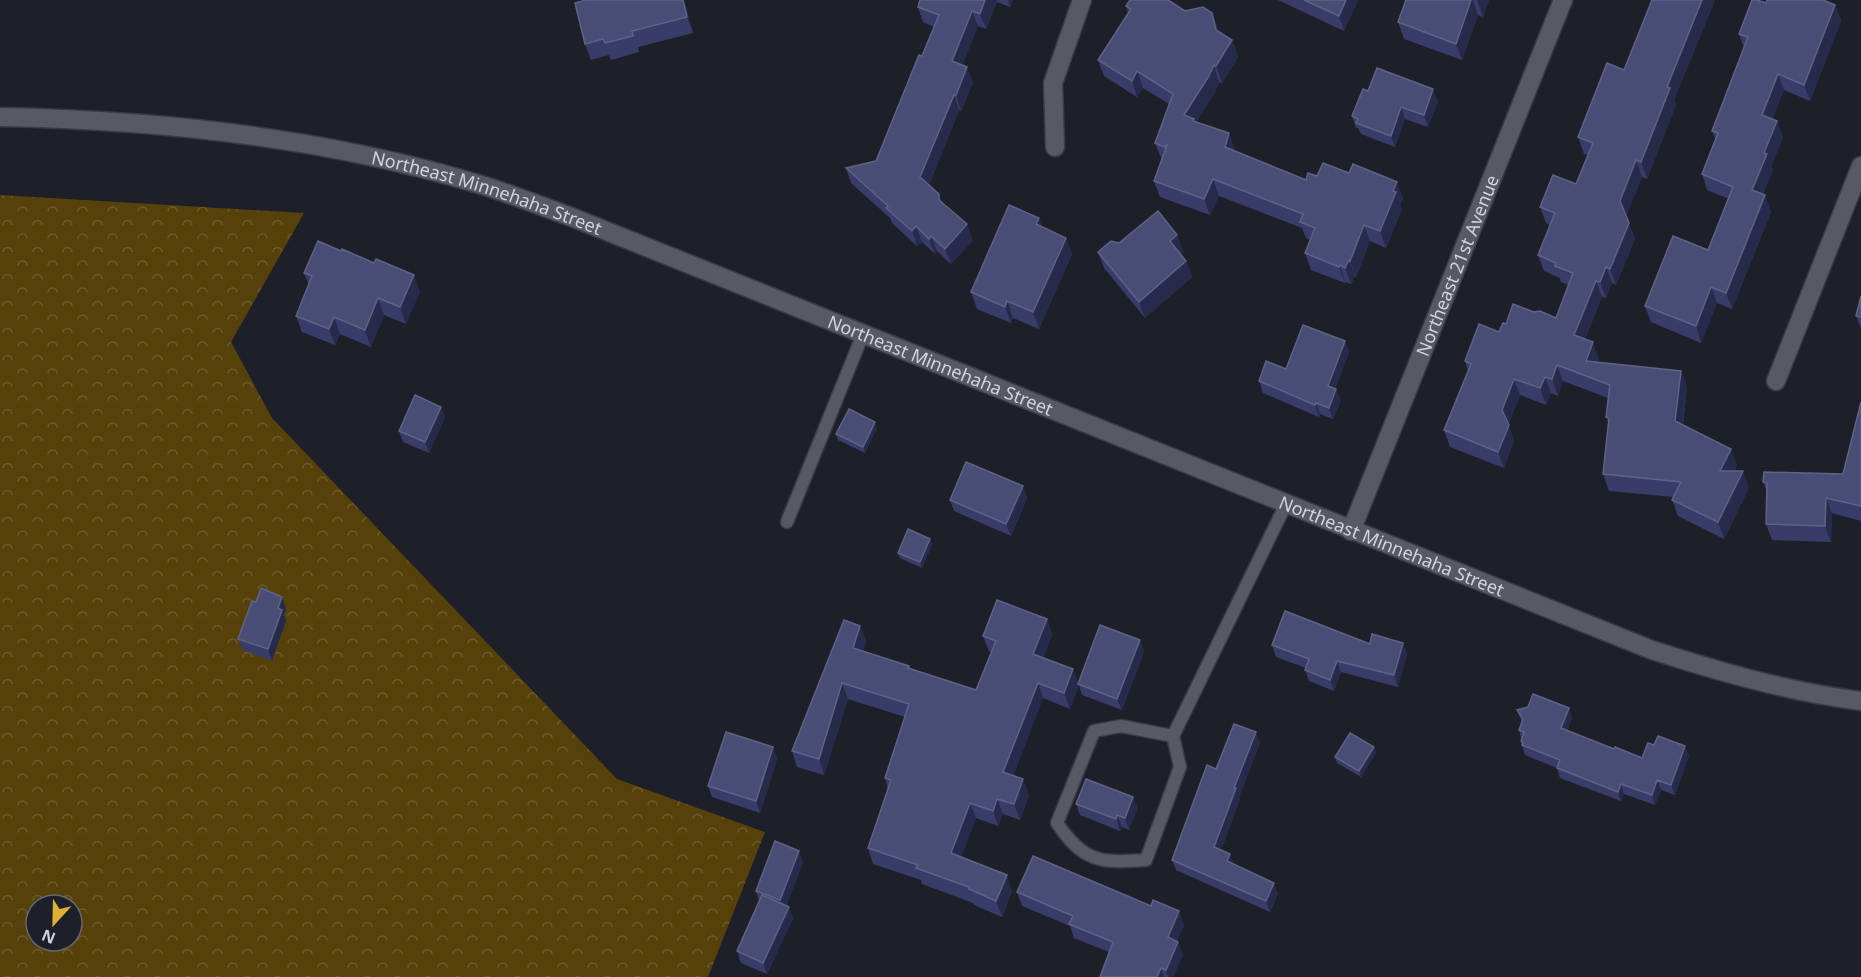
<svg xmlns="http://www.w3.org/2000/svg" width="1861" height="977" font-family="'Noto Sans',sans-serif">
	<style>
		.forest { fill: url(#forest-crowns); fill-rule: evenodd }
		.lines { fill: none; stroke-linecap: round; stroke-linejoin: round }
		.lane-casing { stroke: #393a42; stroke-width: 15 }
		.street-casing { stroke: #393a42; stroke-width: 21 }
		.secondary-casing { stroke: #393a42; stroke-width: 21 }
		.lane { stroke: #575964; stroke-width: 12 }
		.street { stroke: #575964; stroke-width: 18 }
		.secondary { stroke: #575964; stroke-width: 18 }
		.wall { fill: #393c69 }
		.shaded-wall { fill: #272a4a }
		.building { fill: #494d75; stroke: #5f6285; stroke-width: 1.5 }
		.labels { text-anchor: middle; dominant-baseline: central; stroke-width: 6; stroke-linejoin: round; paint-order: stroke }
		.street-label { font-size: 18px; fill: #d3d4da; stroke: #1e2029 }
	</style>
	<defs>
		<pattern id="forest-crowns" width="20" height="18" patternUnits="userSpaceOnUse" patternTransform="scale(1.5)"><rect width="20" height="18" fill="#554109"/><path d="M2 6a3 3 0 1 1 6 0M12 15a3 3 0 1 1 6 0" fill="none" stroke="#6d5c2c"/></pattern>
	</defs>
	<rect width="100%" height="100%" fill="#1e2029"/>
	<path class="forest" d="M 0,195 L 304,213 L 231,342 L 272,418 L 617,779 L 765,832 L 708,977 L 0,977 ZM 36,905 L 72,905 L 72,941 L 36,941 Z"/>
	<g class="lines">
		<defs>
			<g id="lane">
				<path d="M 787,522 L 863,334"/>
				<path d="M 1121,726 L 1173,736 L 1180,767 L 1146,860 C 1101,863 1084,863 1057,823 L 1094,731 Z"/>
				<path d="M 1173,736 L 1286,504"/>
			</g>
			<g id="street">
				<path d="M 1055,147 L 1053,83 L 1082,0"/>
				<path d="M 1776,381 L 1861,166"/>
				<path id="s1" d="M 1351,531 L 1563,0"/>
			</g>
			<g id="secondary">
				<path id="s2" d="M 0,117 C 160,120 321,137 475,183 C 509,193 541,206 574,218 L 1652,650 C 1720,672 1790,692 1861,701"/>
			</g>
		</defs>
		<use href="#lane" class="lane-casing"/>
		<use href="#street" class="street-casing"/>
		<use href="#secondary" class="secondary-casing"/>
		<use href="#lane" class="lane"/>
		<use href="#street" class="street"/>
		<use href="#secondary" class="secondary"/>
	</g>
	<g class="wall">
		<path d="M 586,0 L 684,0 L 693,33 L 638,47 L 639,52 L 611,60 L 609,55 L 591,60 L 585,44 Z"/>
		<path d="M 920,0 L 1013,0 L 1010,7 L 997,2 L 986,29 L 978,26 L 962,65 L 973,83 L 961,111 L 959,110 L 929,185 L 973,240 L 951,264 L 937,251 L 935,254 L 922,242 L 917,246 L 892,223 L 890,218 L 851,183 L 846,168 L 876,161 L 922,56 L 934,27 L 923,22 L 918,7 Z"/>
		<path d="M 1278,0 L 1358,0 L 1344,31 Z"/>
		<path d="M 1406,0 L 1489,0 L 1483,17 L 1478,15 L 1462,60 L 1404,39 L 1398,22 Z"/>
		<path d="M 1652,0 L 1715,0 L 1674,100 L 1676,105 L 1647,179 L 1642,177 L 1626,216 L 1635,239 L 1616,285 L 1612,283 L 1606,298 L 1602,297 L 1585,339 L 1599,359 L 1597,362 L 1681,371 L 1687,387 L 1683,425 L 1737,465 L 1734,471 L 1749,488 L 1724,539 L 1678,516 L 1672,500 L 1674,497 L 1609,491 L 1603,474 L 1609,424 L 1606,417 L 1608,398 L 1563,381 L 1558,396 L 1551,393 L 1546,405 L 1520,395 L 1508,425 L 1514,441 L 1504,468 L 1450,447 L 1444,430 L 1468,371 L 1465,361 L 1499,332 L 1506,324 L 1534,312 L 1556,318 L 1568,285 L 1561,282 L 1560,278 L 1544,271 L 1538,255 L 1550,225 L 1546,223 L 1540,207 L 1576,184 L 1588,155 L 1584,154 L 1578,137 L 1624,70 Z"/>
		<path d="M 1766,3 L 1835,5 L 1841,21 L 1810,101 L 1784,90 L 1772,119 L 1777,121 L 1783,138 L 1771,166 L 1773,170 L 1763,194 L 1771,212 L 1732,309 L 1717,303 L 1701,343 L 1651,322 L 1645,306 L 1708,250 L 1729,199 L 1707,190 L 1702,174 L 1716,140 L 1712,131 L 1744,48 L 1739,34 Z"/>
		<path d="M 1126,6 L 1218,32 L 1232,40 L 1238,57 L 1222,83 L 1219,82 L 1215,92 L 1196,122 L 1235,150 L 1235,151 L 1306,180 L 1317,176 L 1403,198 L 1400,205 L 1402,209 L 1386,248 L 1370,241 L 1356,277 L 1355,276 L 1351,284 L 1345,282 L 1345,283 L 1311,270 L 1305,253 L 1310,240 L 1306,238 L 1302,228 L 1219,196 L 1210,215 L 1160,197 L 1154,181 L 1162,160 L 1155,143 L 1169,104 L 1143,88 L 1137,97 L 1104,76 L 1098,60 L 1128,13 Z"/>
		<path d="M 1368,91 L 1438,101 L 1428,127 L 1405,119 L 1395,147 L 1361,134 L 1358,128 L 1356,128 L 1352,116 Z"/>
		<path d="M 1042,227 L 1066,238 L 1072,254 L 1039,329 L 1013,318 L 1011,323 L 977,309 L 971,292 Z"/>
		<path d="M 1177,235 L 1183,252 L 1181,254 L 1186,261 L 1192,277 L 1145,318 L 1104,268 L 1098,252 L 1119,243 Z"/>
		<path d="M 304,273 L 420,291 L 406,324 L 384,315 L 371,347 L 340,334 L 335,345 L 302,332 L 296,316 L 309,285 Z"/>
		<path d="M 1861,296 L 1861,328 L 1856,316 Z"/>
		<path d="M 1345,341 L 1349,352 L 1335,389 L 1341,400 L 1333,419 L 1320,414 L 1319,417 L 1263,393 L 1259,381 Z"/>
		<path d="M 1861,402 L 1861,521 L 1832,513 L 1831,542 L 1772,540 L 1766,524 L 1767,492 L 1763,482 L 1843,474 Z"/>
		<path d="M 445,417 L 429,453 L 403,442 L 399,431 Z"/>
		<path d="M 877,428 L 865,453 L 838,440 L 836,434 Z"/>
		<path d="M 1023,486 L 1027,498 L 1011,536 L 954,511 L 950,500 Z"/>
		<path d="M 930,539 L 932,545 L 922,568 L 900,558 L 898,553 Z"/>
		<path d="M 286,609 L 284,615 L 286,621 L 272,661 L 243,650 L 238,639 Z"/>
		<path d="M 1047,619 L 1052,635 L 1043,658 L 1073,669 L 1078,684 L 1144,652 L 1122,710 L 1082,695 L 1079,685 L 1070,709 L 1043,698 L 1013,776 L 1029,795 L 1020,820 L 1003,814 L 998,826 L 976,818 L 961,857 L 1012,891 L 1002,917 L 974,905 L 973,903 L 922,884 L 921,880 L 873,864 L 868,848 L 888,789 L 885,778 L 905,717 L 848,699 L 824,775 L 797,767 L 792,751 L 860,626 L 866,642 L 863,651 L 909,666 L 910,669 L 976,690 L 991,652 L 989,651 L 983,636 Z"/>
		<path d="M 1403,643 L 1407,654 L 1398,687 L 1341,672 L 1334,691 L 1309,681 L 1305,670 L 1306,668 L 1276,657 L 1272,645 Z"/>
		<path d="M 1569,708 L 1572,718 L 1567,730 L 1614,749 L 1642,758 L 1689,756 L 1675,795 L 1661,790 L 1655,805 L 1624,794 L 1621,801 L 1560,778 L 1557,768 L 1525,755 L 1522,745 L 1521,741 L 1521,738 L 1519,730 L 1522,722 L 1517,710 Z"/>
		<path d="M 1260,743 L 1239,797 L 1240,799 L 1221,850 L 1233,864 L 1278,894 L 1270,912 L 1176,870 L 1172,860 L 1216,769 Z"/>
		<path d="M 773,747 L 777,759 L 760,813 L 712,797 L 708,786 Z"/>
		<path d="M 1374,747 L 1376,753 L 1361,777 L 1337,763 L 1335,757 Z"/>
		<path d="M 1133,797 L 1137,808 L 1129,830 L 1122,827 L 1120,831 L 1080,815 L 1076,804 Z"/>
		<path d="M 803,862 L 786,906 L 793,918 L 767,974 L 741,963 L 737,951 L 759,901 L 756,891 Z"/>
		<path d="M 1017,892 L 1184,925 L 1177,941 L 1178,942 L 1183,955 L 1173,977 L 1100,977 L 1109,952 L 1074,938 L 1070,926 L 1022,906 Z"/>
	</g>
	<g class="shaded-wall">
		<path d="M 683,0 L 684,0 L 693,33 L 687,17 Z"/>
		<path d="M 985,0 L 996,0 L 997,2 L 986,29 L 980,14 Z"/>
		<path d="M 1008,0 L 1013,0 L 1010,7 Z"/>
		<path d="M 1346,0 L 1358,0 L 1344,31 L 1339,16 Z"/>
		<path d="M 1471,0 L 1473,0 L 1478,15 L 1462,60 L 1456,44 Z"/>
		<path d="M 1477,0 L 1489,0 L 1483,17 Z"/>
		<path d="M 1702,0 L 1715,0 L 1674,100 L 1676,105 L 1647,179 L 1641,162 L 1667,87 Z"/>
		<path d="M 1835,5 L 1841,21 L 1810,101 L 1804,85 Z"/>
		<path d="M 972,11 L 978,26 L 958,77 L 952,61 Z"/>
		<path d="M 1212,13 L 1218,29 L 1222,47 L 1216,30 Z"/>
		<path d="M 1232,40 L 1238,57 L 1222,83 L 1216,66 Z"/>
		<path d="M 1214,65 L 1219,82 L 1215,92 L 1196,123 L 1184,115 Z"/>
		<path d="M 967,67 L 973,83 L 961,111 L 956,95 Z"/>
		<path d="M 1137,71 L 1143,88 L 1137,97 L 1132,81 Z"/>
		<path d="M 1778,74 L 1784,90 L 1768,131 L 1762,115 Z"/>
		<path d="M 1433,89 L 1438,101 L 1428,127 L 1424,115 Z"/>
		<path d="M 954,95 L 959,110 L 926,193 L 920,177 Z"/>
		<path d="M 1401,107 L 1405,119 L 1395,147 L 1391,136 Z"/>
		<path d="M 1777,121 L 1783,138 L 1771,166 L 1773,170 L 1758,206 L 1752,190 L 1764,153 Z"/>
		<path d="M 1229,133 L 1235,150 L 1231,163 L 1225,147 Z"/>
		<path d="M 1636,160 L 1642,177 L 1626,217 L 1620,201 Z"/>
		<path d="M 1213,179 L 1219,196 L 1210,215 L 1204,199 Z"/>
		<path d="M 1397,182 L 1403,198 L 1400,205 L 1402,209 L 1386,248 L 1380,231 Z"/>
		<path d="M 1765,195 L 1771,212 L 1732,309 L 1726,293 Z"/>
		<path d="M 1039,218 L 1045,235 L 1036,224 Z"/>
		<path d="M 1629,223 L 1635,239 L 1616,285 L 1610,269 Z"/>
		<path d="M 967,224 L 973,240 L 951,264 L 945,249 Z"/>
		<path d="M 1364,225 L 1370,241 L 1356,277 L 1350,261 Z"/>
		<path d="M 916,226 L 922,242 L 917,246 L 912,231 Z"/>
		<path d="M 1177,235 L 1183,252 L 1176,258 L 1170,241 Z"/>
		<path d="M 931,236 L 937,251 L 935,254 L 929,239 Z"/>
		<path d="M 1066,238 L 1072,254 L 1039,329 L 1033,312 Z"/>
		<path d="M 1349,260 L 1355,276 L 1351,284 L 1345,268 Z"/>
		<path d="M 1186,261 L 1192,277 L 1145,318 L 1139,302 Z"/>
		<path d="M 1340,265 L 1345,282 L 1345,283 L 1339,267 Z"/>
		<path d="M 1606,267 L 1612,283 L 1606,298 L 1600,282 Z"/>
		<path d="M 414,275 L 420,291 L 406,324 L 400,307 Z"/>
		<path d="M 1596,281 L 1602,297 L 1580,351 L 1574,335 Z"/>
		<path d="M 1711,287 L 1717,303 L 1701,343 L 1696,326 Z"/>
		<path d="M 378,298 L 384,315 L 371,347 L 365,330 Z"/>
		<path d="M 1007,301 L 1013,318 L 1011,323 L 1005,307 Z"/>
		<path d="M 334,317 L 340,334 L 335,345 L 329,329 Z"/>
		<path d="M 1345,341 L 1349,352 L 1332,397 L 1328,386 Z"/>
		<path d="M 1593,342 L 1599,359 L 1591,377 L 1586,361 Z"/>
		<path d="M 1557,365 L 1563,381 L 1558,396 L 1552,379 Z"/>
		<path d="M 1681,371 L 1687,387 L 1681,437 L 1675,421 Z"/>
		<path d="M 1545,377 L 1551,393 L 1546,405 L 1540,388 Z"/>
		<path d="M 1514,379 L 1520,395 L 1508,426 L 1502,410 Z"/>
		<path d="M 1336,389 L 1341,400 L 1333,419 L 1329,408 Z"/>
		<path d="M 1316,403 L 1320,414 L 1319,417 L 1315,405 Z"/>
		<path d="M 441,407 L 445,417 L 429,453 L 425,442 Z"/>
		<path d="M 875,422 L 877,428 L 865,453 L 863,447 Z"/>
		<path d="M 1509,425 L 1514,441 L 1504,468 L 1498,452 Z"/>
		<path d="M 1731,449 L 1737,465 L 1726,487 L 1720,471 Z"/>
		<path d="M 1743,471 L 1749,488 L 1724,539 L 1718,522 Z"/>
		<path d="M 1023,486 L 1027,498 L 1011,536 L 1006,524 Z"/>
		<path d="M 1826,498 L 1832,513 L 1831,542 L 1825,526 Z"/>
		<path d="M 930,539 L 932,545 L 922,568 L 920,562 Z"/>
		<path d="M 282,597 L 286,609 L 284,615 L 286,621 L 272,661 L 268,649 L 278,608 Z"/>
		<path d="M 1047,619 L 1052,635 L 1039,669 L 1033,654 Z"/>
		<path d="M 860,626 L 866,642 L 859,664 L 853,648 Z"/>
		<path d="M 1140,640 L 1144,652 L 1122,710 L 1117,699 Z"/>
		<path d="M 1403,643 L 1407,654 L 1398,687 L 1394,675 Z"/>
		<path d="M 1337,661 L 1341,672 L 1334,691 L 1330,680 Z"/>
		<path d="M 1073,669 L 1079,685 L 1070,709 L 1064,693 Z"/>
		<path d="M 842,683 L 848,699 L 824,775 L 819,759 Z"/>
		<path d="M 1038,683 L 1043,698 L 1009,788 L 1003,772 Z"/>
		<path d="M 1569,708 L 1572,718 L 1564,737 L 1561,728 Z"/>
		<path d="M 1256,732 L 1260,743 L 1239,797 L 1240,799 L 1218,858 L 1214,847 L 1234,788 Z"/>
		<path d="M 1685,746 L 1689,756 L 1675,795 L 1671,785 Z"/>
		<path d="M 773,747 L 777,759 L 760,813 L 756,801 Z"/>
		<path d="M 1374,747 L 1376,753 L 1361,777 L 1359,771 Z"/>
		<path d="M 1023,779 L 1029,795 L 1020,820 L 1014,804 Z"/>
		<path d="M 1657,780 L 1661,790 L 1655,805 L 1652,795 Z"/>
		<path d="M 1621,784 L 1624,794 L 1621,801 L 1618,792 Z"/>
		<path d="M 1133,797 L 1137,808 L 1129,830 L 1125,818 Z"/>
		<path d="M 997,799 L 1003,814 L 998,826 L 993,811 Z"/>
		<path d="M 970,803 L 976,818 L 957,869 L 951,853 Z"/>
		<path d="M 1117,815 L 1122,827 L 1120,831 L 1116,819 Z"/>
		<path d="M 799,851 L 803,862 L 784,912 L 780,900 Z"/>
		<path d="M 1230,854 L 1234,865 L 1227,861 Z"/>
		<path d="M 1007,875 L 1012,891 L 1002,917 L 996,901 Z"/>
		<path d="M 1274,883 L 1278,894 L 1270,912 L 1266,901 Z"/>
		<path d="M 789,907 L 793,918 L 767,974 L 763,963 Z"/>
		<path d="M 1179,911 L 1184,925 L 1173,950 L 1168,937 Z"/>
		<path d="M 1178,942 L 1183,955 L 1173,977 L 1168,977 L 1166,970 Z"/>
		<path d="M 1161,968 L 1164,977 L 1157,977 Z"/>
	</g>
	<g class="building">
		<path d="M 586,0 L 683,0 L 687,17 L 632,31 L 633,36 L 605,43 L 603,39 L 585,44 L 575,3 Z"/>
		<path d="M 920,0 L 985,0 L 980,14 L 972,11 L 952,61 L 967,67 L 956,95 L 954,95 L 920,177 L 939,194 L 939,200 L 967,224 L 945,249 L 931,236 L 929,239 L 916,226 L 912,231 L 886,208 L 888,206 L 846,168 L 876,161 L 919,55 L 922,56 L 939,15 L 918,7 Z"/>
		<path d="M 1130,0 L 1168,0 L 1185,11 L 1203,7 L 1212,13 L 1216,30 L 1232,40 L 1216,66 L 1214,65 L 1209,76 L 1184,115 L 1194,119 L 1193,121 L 1229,133 L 1225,147 L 1306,180 L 1308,173 L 1317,176 L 1323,163 L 1349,173 L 1353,164 L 1397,182 L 1393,191 L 1396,192 L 1380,231 L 1364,225 L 1350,261 L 1349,260 L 1345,268 L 1340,265 L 1339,267 L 1305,253 L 1315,228 L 1300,222 L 1303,214 L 1213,179 L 1204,199 L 1154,181 L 1167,145 L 1164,147 L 1155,143 L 1173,94 L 1137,71 L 1132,81 L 1098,60 L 1131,9 L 1126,6 Z"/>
		<path d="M 1304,0 L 1346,0 L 1339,16 Z"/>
		<path d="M 1406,0 L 1471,0 L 1456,44 L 1398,22 Z"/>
		<path d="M 1652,0 L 1702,0 L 1667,87 L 1670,88 L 1641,162 L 1636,160 L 1620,201 L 1629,223 L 1610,269 L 1606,267 L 1600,282 L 1596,281 L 1574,335 L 1593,342 L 1586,361 L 1681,371 L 1675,421 L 1731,449 L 1720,471 L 1743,471 L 1718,522 L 1672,500 L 1681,482 L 1603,474 L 1609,418 L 1606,417 L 1610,385 L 1557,365 L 1552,379 L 1545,377 L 1540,388 L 1514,379 L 1502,410 L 1509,425 L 1498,452 L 1444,430 L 1471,364 L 1465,361 L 1479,324 L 1499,332 L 1503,323 L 1506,324 L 1513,304 L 1534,312 L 1540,311 L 1556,318 L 1573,273 L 1555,266 L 1556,263 L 1538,255 L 1555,213 L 1540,207 L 1553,175 L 1576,184 L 1593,143 L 1578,137 L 1607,63 L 1624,70 Z"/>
		<path d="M 1752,0 L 1757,0 L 1766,3 L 1767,0 L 1823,0 L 1835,5 L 1804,85 L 1778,74 L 1762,115 L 1777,121 L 1764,153 L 1767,154 L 1752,190 L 1765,195 L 1726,293 L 1711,287 L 1696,326 L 1645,306 L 1673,236 L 1708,250 L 1733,187 L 1702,174 L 1718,133 L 1712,131 L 1748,37 L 1739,34 Z"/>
		<path d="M 1377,68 L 1433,89 L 1424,115 L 1401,107 L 1391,136 L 1356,123 L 1358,119 L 1352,116 L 1363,89 L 1368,91 Z"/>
		<path d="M 1009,205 L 1039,218 L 1036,224 L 1066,238 L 1033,312 L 1007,301 L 1005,307 L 971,292 Z"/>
		<path d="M 1158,211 L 1177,235 L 1170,241 L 1186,261 L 1139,302 L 1098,252 L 1111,241 L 1119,243 Z"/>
		<path d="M 318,241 L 341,251 L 342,249 L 374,263 L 376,259 L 414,275 L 400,307 L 378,298 L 365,330 L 334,317 L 329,329 L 296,316 L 312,276 L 304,273 Z"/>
		<path d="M 1861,296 L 1861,317 L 1856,316 Z"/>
		<path d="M 1303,325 L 1345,341 L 1328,386 L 1336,389 L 1329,408 L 1316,403 L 1315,405 L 1259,381 L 1266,361 L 1286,369 Z"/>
		<path d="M 415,395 L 441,407 L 425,442 L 399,431 Z"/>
		<path d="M 1861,402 L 1861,506 L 1826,498 L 1825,526 L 1766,524 L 1767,483 L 1763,482 L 1764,472 L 1843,474 Z"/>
		<path d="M 849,409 L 875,422 L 863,447 L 836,434 Z"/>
		<path d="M 966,462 L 1023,486 L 1006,524 L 950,500 Z"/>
		<path d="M 908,529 L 930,539 L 920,562 L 898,553 Z"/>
		<path d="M 261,588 L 282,597 L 278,608 L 282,610 L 268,649 L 238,639 L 252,601 L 256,602 Z"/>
		<path d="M 997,600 L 1047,619 L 1033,654 L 1073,669 L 1064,693 L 1038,683 L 1003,772 L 1023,779 L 1014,804 L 997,799 L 993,811 L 970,803 L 951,853 L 1007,875 L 996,901 L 969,889 L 969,887 L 916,868 L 918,865 L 868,848 L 891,780 L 885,778 L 909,704 L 842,683 L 819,759 L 792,751 L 844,620 L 860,626 L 853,648 L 909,666 L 908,668 L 976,690 L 996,641 L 983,636 Z"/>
		<path d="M 1285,611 L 1370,644 L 1372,634 L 1403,643 L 1394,675 L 1337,661 L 1330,680 L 1305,670 L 1309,659 L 1272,645 Z"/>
		<path d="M 1100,625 L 1140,640 L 1117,699 L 1078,684 Z"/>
		<path d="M 1533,694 L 1569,708 L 1561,728 L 1614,749 L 1615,747 L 1642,758 L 1648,743 L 1654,745 L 1658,736 L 1685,746 L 1671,785 L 1657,780 L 1652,795 L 1621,784 L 1618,792 L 1557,768 L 1560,760 L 1522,745 L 1523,742 L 1521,741 L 1524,732 L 1519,730 L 1523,719 L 1517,710 L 1528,707 Z"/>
		<path d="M 1234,724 L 1256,732 L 1234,788 L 1236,788 L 1214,847 L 1230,854 L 1227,861 L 1274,883 L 1266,901 L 1172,860 L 1207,765 L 1216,769 Z"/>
		<path d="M 726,732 L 773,747 L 756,801 L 708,786 Z"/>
		<path d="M 1350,733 L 1374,747 L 1359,771 L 1335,757 Z"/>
		<path d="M 1086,779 L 1133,797 L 1125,818 L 1117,815 L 1116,819 L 1076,804 Z"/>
		<path d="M 775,841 L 799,851 L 780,900 L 756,891 Z"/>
		<path d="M 1033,856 L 1151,906 L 1153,900 L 1179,911 L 1168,937 L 1178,942 L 1166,970 L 1161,968 L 1157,977 L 1100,977 L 1113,942 L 1069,924 L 1073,916 L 1017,892 Z"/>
		<path d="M 762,895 L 789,907 L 763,963 L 737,951 Z"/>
	</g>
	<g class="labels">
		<g class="street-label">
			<text stroke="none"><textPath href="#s2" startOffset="495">Northeast Minnehaha Street</textPath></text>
			<text stroke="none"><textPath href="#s1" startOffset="286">Northeast 21st Avenue</textPath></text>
			<text stroke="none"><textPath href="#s2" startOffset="981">Northeast Minnehaha Street</textPath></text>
			<text stroke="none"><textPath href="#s2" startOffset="1467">Northeast Minnehaha Street</textPath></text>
		</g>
	</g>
	<g transform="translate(54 923) rotate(202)"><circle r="28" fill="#1e2029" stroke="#666870" stroke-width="1.5"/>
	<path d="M0-4.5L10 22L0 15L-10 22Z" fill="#dfb034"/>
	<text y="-9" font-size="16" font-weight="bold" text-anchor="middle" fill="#d3d4da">N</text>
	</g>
</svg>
